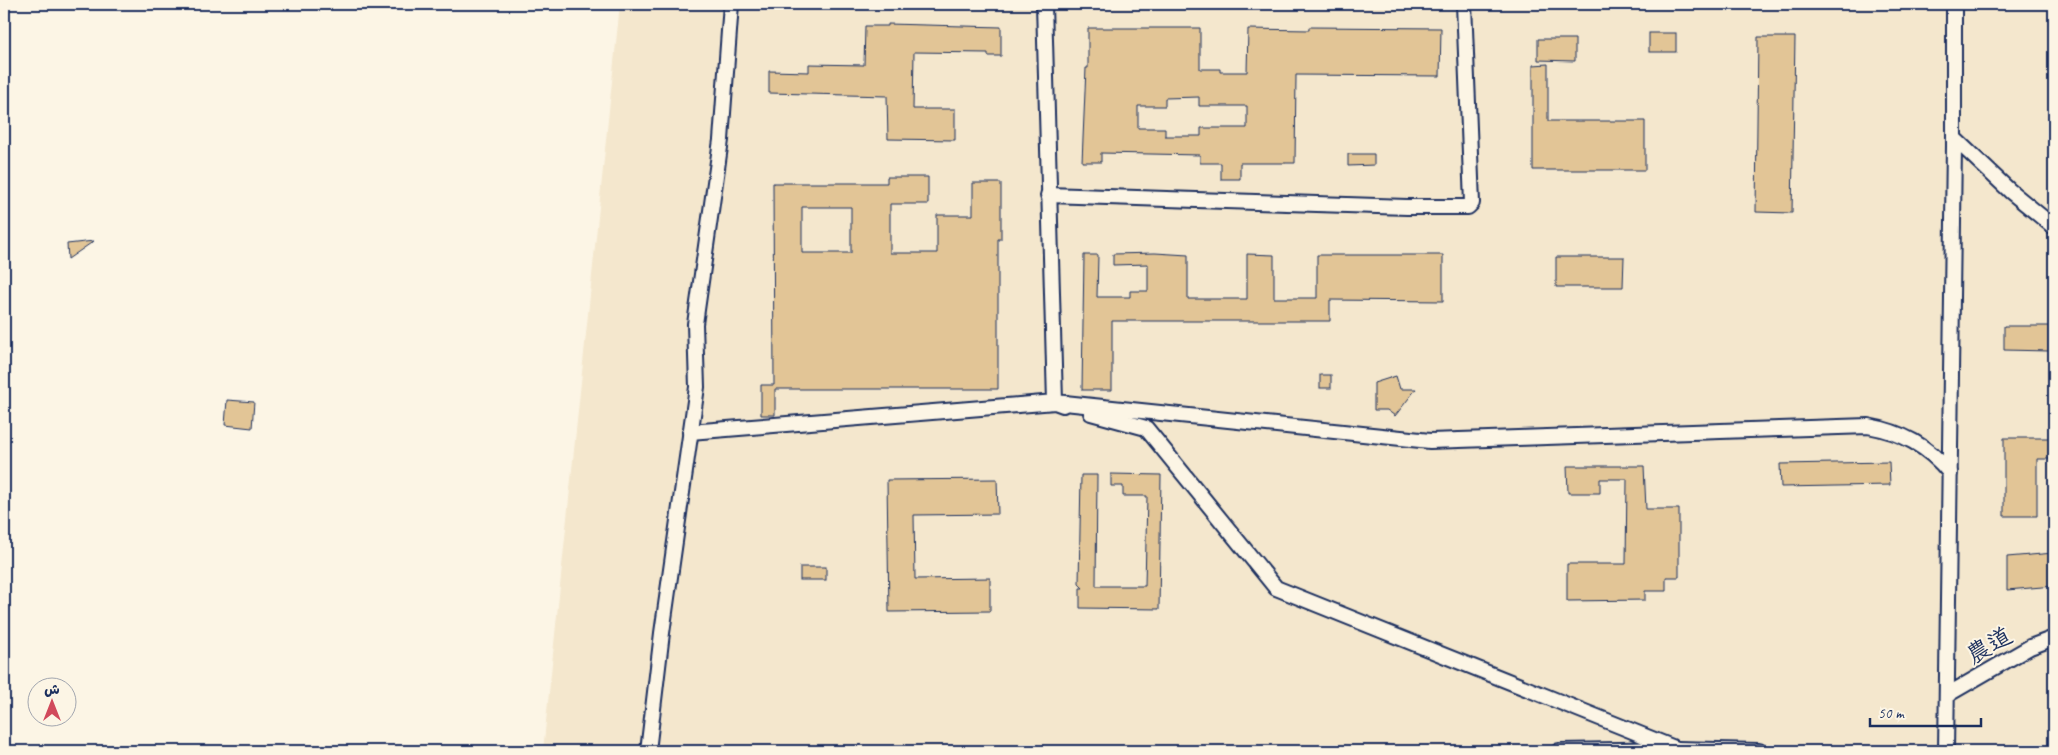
<svg xmlns="http://www.w3.org/2000/svg" width="2058" height="755" font-family="Caveat,'Playpen Sans Arabic','LXGW WenKai TC',sans-serif">
	<style>
		.built { fill: #f4e7cd }
		.building { fill: #e2c596; stroke: #1b2f5e; fill-rule: evenodd }
		.lines { fill: none; stroke-linecap: round; stroke-linejoin: round }
		.street-casing { stroke: #1b2f5e; stroke-width: 18 }
		.street { stroke: #fcf5e5; stroke-width: 14 }
		.labels { text-anchor: middle; dominant-baseline: central; stroke-width: 4; stroke-linejoin: round; paint-order: stroke }
		.street-label { font-size: 24px; fill: #1b2f5e; stroke: #fcf5e5 }
	</style>
	<rect width="100%" height="100%" fill="#fcf5e5"/>
	<filter id="ink" filterUnits="userSpaceOnUse"><feTurbulence type="fractalNoise" baseFrequency=".02" numOctaves="2"/><feDisplacementMap in="SourceGraphic" scale="10" xChannelSelector="R" yChannelSelector="G"/><feConvolveMatrix kernelMatrix="1 2 1 2 8 2 1 2 1" color-interpolation-filters="sRGB"/></filter>
	<g filter="url(#ink)">
		<path class="built" d="M 620,4 L 2054,4 L 2054,751 L 543,751 Z"/>
		<g class="building">
			<path d="M 888,24 L 1001,27 L 1001,56 L 988,56 L 988,53 L 914,52 L 913,109 L 955,109 L 955,140 L 888,139 L 887,96 L 769,93 L 769,71 L 809,72 L 809,64 L 864,65 L 865,26 L 888,26 Z"/>
			<path d="M 1309,27 L 1441,28 L 1440,76 L 1296,75 L 1295,163 L 1240,163 L 1240,179 L 1221,179 L 1221,163 L 1200,163 L 1200,155 L 1101,153 L 1101,162 L 1082,162 L 1086,68 L 1088,68 L 1088,28 L 1200,28 L 1200,69 L 1220,69 L 1220,72 L 1247,72 L 1248,29 L 1309,30 ZM 1199,97 L 1199,106 L 1247,106 L 1247,128 L 1201,128 L 1201,136 L 1165,136 L 1165,128 L 1138,128 L 1138,106 L 1165,106 L 1165,98 Z"/>
			<rect x="1649" y="33" width="27" height="19"/>
			<path d="M 1758,37 L 1795,37 L 1792,213 L 1756,212 Z"/>
			<path d="M 1538,39 L 1575,39 L 1575,61 L 1538,60 Z"/>
			<path d="M 1548,64 L 1548,121 L 1645,121 L 1645,170 L 1533,170 L 1533,65 Z"/>
			<path d="M 1348,154 L 1374,154 L 1374,165 L 1348,166 Z"/>
			<path d="M 887,177 L 928,177 L 928,204 L 890,204 L 890,253 L 937,253 L 937,215 L 973,215 L 973,183 L 1001,183 L 1001,239 L 998,239 L 998,389 L 775,389 L 775,415 L 761,415 L 761,385 L 774,385 L 773,183 L 887,183 ZM 802,207 L 851,207 L 851,253 L 802,253 Z"/>
			<path d="M 94,241 L 68,259 L 67,244 Z"/>
			<path d="M 1155,253 L 1188,255 L 1188,299 L 1247,299 L 1247,254 L 1274,255 L 1274,298 L 1317,298 L 1317,255 L 1443,255 L 1443,301 L 1330,300 L 1330,321 L 1112,321 L 1112,390 L 1082,390 L 1084,255 L 1098,255 L 1097,297 L 1130,297 L 1130,291 L 1148,291 L 1148,264 L 1113,265 L 1113,254 Z"/>
			<path d="M 1556,257 L 1624,257 L 1623,287 L 1556,287 Z"/>
			<path d="M 2004,326 L 2049,326 L 2049,351 L 2004,350 Z"/>
			<rect x="1320" y="375" width="11" height="13"/>
			<path d="M 1396,376 L 1400,389 L 1416,389 L 1395,416 L 1387,410 L 1374,410 L 1374,383 Z"/>
			<path d="M 227,400 L 254,402 L 252,428 L 225,425 Z"/>
			<path d="M 2004,438 L 2054,438 L 2054,459 L 2037,459 L 2037,516 L 2004,516 Z"/>
			<path d="M 1889,462 L 1890,485 L 1781,487 L 1780,464 Z"/>
			<path d="M 1567,466 L 1644,466 L 1646,509 L 1679,509 L 1679,577 L 1666,577 L 1666,591 L 1645,591 L 1645,600 L 1567,601 L 1567,564 L 1626,564 L 1627,479 L 1600,479 L 1600,493 L 1568,493 Z"/>
			<path d="M 1111,474 L 1161,475 L 1159,609 L 1080,608 L 1080,588 L 1083,588 L 1079,584 L 1081,475 L 1097,475 L 1096,586 L 1145,586 L 1147,496 L 1123,496 L 1123,486 L 1111,486 Z"/>
			<path d="M 997,479 L 998,514 L 914,515 L 915,579 L 990,578 L 990,611 L 889,612 L 887,480 Z"/>
			<path d="M 2054,553 L 2054,586 L 2007,590 L 2007,557 Z"/>
			<rect x="800" y="567" width="26" height="13"/>
		</g>
		<g class="lines">
			<defs>
				<g id="street">
					<path d="M 1044,4 L 1055,402 L 1430,441 L 1868,426 C 1902,432 1928,446 1950,473"/>
					<path d="M 1954,138 L 2010,191 L 2054,227"/>
					<path d="M 1048,195 L 1407,207 L 1468,207 L 1472,203 L 1464,4"/>
					<path d="M 1091,413 L 1146,428 L 1276,588 L 1677,749"/>
					<path d="M 690,432 L 1055,402 L 1063,405"/>
					<path d="M 1947,695 L 2030,647 L 2054,638"/>
					<path d="M 648,751 L 662,633 L 697,387 L 695,324 L 721,140 L 731,4"/>
					<path d="M 1559,751 L 1677,749 L 1759,751"/>
					<path d="M 1946,751 L 1954,146 L 1954,4"/>
				</g>
			</defs>
			<use href="#street" class="street-casing"/>
			<use href="#street" class="street"/>
		</g>
	</g>
	<g class="labels">
		<g class="street-label">
			<text transform="translate(1989 645) rotate(-30)">農道</text>
		</g>
	</g>
	<rect width="2058" height="755" fill="none" stroke="#fcf5e5" stroke-width="20"/>
	<rect x="10" y="10" width="2038" height="735" fill="none" stroke="#1b2f5e" stroke-width="2" filter="url(#ink)"/>
	<g transform="translate(52 702)"><circle r="24" fill="#fcf5e5" stroke="#a2a6af"/>
	<path d="M0-4L9 19L0 12L-9 19Z" fill="#d1495b"/>
	<text y="-8" font-size="14" font-weight="bold" text-anchor="middle" fill="#1b2f5e">ش</text>
	</g>
	<path d="M1870 718v8h111v-8" fill="none" stroke="#1b2f5e" stroke-width="2.5"/>
	<text x="1878" y="718" font-size="15" fill="#1b2f5e" stroke="#fcf5e5" stroke-width="4" paint-order="stroke">50 m</text>
</svg>
